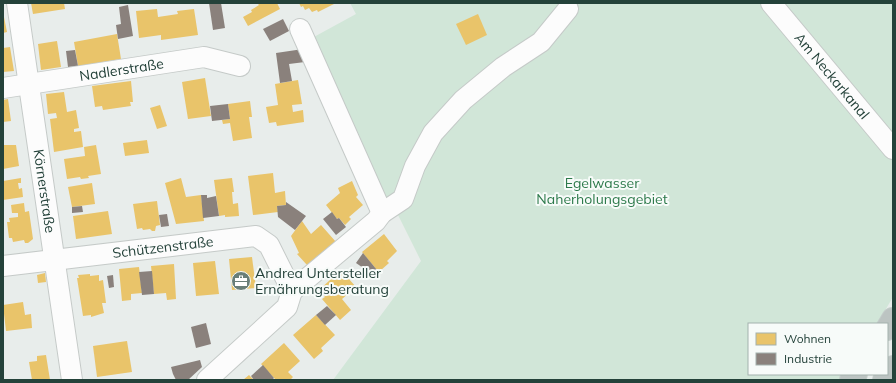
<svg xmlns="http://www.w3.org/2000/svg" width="896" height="383" font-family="Mulish,sans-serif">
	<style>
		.green { fill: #d1e6d8 }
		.homes { fill: #e9c46a }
		.industry { fill: #8a817c }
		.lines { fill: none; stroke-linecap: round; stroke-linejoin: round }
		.minor-casing { stroke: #c5cac8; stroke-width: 22 }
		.highway-casing { stroke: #c3ccc9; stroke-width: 24 }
		.minor { stroke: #fcfcfc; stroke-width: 20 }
		.highway { stroke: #bcc4c2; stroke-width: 22 }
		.labels { text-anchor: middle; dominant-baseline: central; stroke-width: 4; stroke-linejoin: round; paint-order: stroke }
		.street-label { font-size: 14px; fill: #24423a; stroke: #f7fbf9 }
		.park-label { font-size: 14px; fill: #2d7a4b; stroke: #f7fbf9 }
		.poi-label { font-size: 14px; fill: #24423a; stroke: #f7fbf9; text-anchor: start }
	</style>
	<rect width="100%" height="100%" fill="#e8edeb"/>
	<path class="green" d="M 350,3 L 893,3 L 893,297 L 877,324 L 749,324 L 749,374 L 843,374 L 839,380 L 333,380 L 421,261 L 391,201 L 380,206 L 312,38 L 356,14 Z"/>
	<g class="homes">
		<path d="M 31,3 L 64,3 L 65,9 L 33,14 Z"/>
		<path d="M 257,3 L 277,3 L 280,9 L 248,26 L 243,17 L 252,12 L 251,10 L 259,5 Z"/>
		<path d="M 299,3 L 336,3 L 318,12 L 317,10 L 312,12 L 309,8 L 305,10 L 303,6 L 301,7 Z"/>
		<path d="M 157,9 L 158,17 L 178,14 L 177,11 L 194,9 L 198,35 L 161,40 L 161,35 L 139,38 L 136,11 Z"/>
		<path d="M 3,12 L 7,32 L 3,33 Z"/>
		<path d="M 478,14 L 487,35 L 466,45 L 456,24 Z"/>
		<path d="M 117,34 L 121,59 L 78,66 L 74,42 Z"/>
		<path d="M 57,41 L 61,67 L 41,70 L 38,44 Z"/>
		<path d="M 10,47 L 14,71 L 3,72 L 3,48 Z"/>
		<path d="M 205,78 L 211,116 L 188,119 L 182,82 Z"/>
		<path d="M 298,80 L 302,104 L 292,105 L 293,112 L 303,110 L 304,122 L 277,126 L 276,122 L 269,123 L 266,107 L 278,105 L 275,84 Z"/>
		<path d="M 131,81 L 133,102 L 130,102 L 131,106 L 103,110 L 102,106 L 95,107 L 92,86 Z"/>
		<path d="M 64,92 L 67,112 L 76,110 L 79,128 L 74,129 L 74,132 L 81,131 L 83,147 L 54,152 L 50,119 L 57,118 L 56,113 L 48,114 L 46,94 Z"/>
		<path d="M 8,99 L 11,121 L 3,122 L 3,100 Z"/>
		<path d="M 250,101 L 252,117 L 249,117 L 252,138 L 233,141 L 230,123 L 223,124 L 222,120 L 230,119 L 228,104 Z"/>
		<path d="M 160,105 L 167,126 L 157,129 L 150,108 Z"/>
		<path d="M 147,140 L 149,153 L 125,156 L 123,143 Z"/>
		<path d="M 3,145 L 16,145 L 19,166 L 3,169 Z"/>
		<path d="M 96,145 L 101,174 L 88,176 L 89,178 L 81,179 L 80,177 L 67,179 L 64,159 L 85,156 L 84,147 Z"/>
		<path d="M 273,173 L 275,193 L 285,191 L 286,205 L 277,206 L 278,212 L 253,215 L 248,176 Z"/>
		<path d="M 21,178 L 21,183 L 18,183 L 19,189 L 22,188 L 23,197 L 3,200 L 3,181 Z"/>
		<path d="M 181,178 L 186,197 L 201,195 L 204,221 L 176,224 L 165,183 Z"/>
		<path d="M 232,178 L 234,192 L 232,192 L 233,204 L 238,203 L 239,216 L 225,217 L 225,215 L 219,216 L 214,180 Z"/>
		<path d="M 352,181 L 358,195 L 356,197 L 363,205 L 349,217 L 351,219 L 345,225 L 339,218 L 337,219 L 326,205 L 340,193 L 338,188 Z"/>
		<path d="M 92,183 L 95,204 L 72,207 L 68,187 Z"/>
		<path d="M 157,201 L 160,225 L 156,226 L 155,231 L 152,231 L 150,229 L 143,230 L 142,228 L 137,229 L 133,204 Z"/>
		<path d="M 24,203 L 25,212 L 29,211 L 33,239 L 28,243 L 25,243 L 24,240 L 13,242 L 12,238 L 9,238 L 7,222 L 10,222 L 9,218 L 18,217 L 18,213 L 12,213 L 11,205 Z"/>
		<path d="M 108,211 L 112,234 L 76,239 L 73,216 Z"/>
		<path d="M 302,221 L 311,234 L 321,225 L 336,242 L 315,261 L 314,259 L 307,265 L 297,254 L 299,253 L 291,236 Z"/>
		<path d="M 384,234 L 397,251 L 387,261 L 389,263 L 380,271 L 378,269 L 377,270 L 362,252 Z"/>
		<path d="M 252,257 L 256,288 L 232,290 L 229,259 Z"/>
		<path d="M 215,261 L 219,294 L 196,296 L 193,263 Z"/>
		<path d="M 174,264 L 176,299 L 167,300 L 166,293 L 154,294 L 151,266 Z"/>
		<path d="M 139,267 L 142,293 L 131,294 L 131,300 L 122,301 L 119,269 Z"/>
		<path d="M 341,270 L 356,287 L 342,299 L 351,310 L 340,320 L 322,299 L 325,297 L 319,290 Z"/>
		<path d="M 45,273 L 46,282 L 38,283 L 37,275 Z"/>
		<path d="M 90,274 L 90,276 L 99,275 L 99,281 L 103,280 L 106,303 L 102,303 L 104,313 L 91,317 L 91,315 L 83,316 L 77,278 L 79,278 L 78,275 Z"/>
		<path d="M 23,302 L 25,315 L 31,314 L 32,328 L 6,331 L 3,305 Z"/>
		<path d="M 316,315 L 335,335 L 321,348 L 323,351 L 314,359 L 293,335 Z"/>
		<path d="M 127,341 L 132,372 L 97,377 L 93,346 Z"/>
		<path d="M 284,343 L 300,361 L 288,372 L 293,377 L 290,380 L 276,380 L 261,364 Z"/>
		<path d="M 46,355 L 50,380 L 32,380 L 29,362 L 37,361 L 37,356 Z"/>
		<path d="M 249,375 L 254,380 L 243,380 Z"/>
	</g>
	<g class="industry">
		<path d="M 209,3 L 221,3 L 225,28 L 213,30 Z"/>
		<path d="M 128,5 L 133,36 L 118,39 L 116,25 L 121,24 L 119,7 Z"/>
		<path d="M 283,19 L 289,31 L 270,41 L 263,29 Z"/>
		<path d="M 303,49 L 305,62 L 289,64 L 292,81 L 280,83 L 276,53 Z"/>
		<path d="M 75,50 L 78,66 L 68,67 L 66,51 Z"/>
		<path d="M 228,104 L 230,119 L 212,121 L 210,106 Z"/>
		<path d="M 201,195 L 207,195 L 207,198 L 216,196 L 219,216 L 203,218 Z"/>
		<path d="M 286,202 L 306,216 L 295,230 L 278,217 L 277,206 L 286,205 Z"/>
		<path d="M 82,206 L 83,212 L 72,213 L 72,207 Z"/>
		<path d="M 332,212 L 337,219 L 339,218 L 346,227 L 336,235 L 323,219 Z"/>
		<path d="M 167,214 L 169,226 L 161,227 L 159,215 Z"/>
		<path d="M 363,253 L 377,270 L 372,274 L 356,263 Z"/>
		<path d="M 152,271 L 154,294 L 142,295 L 139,272 Z"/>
		<path d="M 113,275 L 114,287 L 109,288 L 107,276 Z"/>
		<path d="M 327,306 L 336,315 L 325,325 L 316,315 Z"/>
		<path d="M 206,323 L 211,344 L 196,348 L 191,327 Z"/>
		<path d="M 200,360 L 202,367 L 188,380 L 176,380 L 173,374 L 171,367 Z"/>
		<path d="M 263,365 L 274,378 L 272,380 L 254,380 L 251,376 Z"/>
	</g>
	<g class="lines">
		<defs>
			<g id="minor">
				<path id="s1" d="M 17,3 L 72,380"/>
				<path id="s2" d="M 771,3 L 893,149"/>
				<path d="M 300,29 L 382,213"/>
				<path id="s3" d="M 3,88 L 204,57 L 240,66"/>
				<path id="s4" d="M 3,266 L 256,236 L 269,245 L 292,291"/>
				<path d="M 207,380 L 287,307 L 292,291 L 376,221 L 382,213 L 403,199 L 415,166 L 433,133 L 463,100 L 503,67 L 541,42 L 568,9"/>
			</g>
			<g id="highway">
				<path d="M 887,329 L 893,319"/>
				<path d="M 851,380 L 856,374"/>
				<path d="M 884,380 L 893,367"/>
			</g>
		</defs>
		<use href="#minor" class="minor-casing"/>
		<use href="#highway" class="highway-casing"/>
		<use href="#minor" class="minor"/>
		<use href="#highway" class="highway"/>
	</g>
	<defs>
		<symbol id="office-disc" viewBox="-11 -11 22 22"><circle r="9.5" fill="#697e78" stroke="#f7fbf9"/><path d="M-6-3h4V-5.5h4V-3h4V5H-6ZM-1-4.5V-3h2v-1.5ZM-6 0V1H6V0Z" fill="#fff"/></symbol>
	</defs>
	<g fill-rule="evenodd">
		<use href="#office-disc" x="230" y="270" width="22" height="22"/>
	</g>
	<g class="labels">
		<g class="street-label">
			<text stroke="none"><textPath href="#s3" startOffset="120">Nadlerstraße</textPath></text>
			<text stroke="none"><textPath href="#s2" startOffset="95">Am Neckarkanal</textPath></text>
			<text stroke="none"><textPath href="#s1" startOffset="190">Körnerstraße</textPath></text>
			<text stroke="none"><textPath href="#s4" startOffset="161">Schützenstraße</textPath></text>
		</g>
		<g class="park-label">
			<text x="602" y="183">Egelwasser<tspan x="602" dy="16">Naherholungsgebiet</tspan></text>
		</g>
		<g class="poi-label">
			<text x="255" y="273">Andrea Untersteller<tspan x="255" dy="16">Ernährungsberatung</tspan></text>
		</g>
	</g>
	<rect width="896" height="383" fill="none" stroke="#24423a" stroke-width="8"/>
	<rect x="748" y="323" width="140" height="52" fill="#f7fbf9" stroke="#a3b1ad"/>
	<rect x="756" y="333" width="20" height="12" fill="#e9c46a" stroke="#a3b1ad"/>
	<text x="784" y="343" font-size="12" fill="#24423a">Wohnen</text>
	<rect x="756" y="353" width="20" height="12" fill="#8a817c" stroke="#a3b1ad"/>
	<text x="784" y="363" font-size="12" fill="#24423a">Industrie</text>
</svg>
